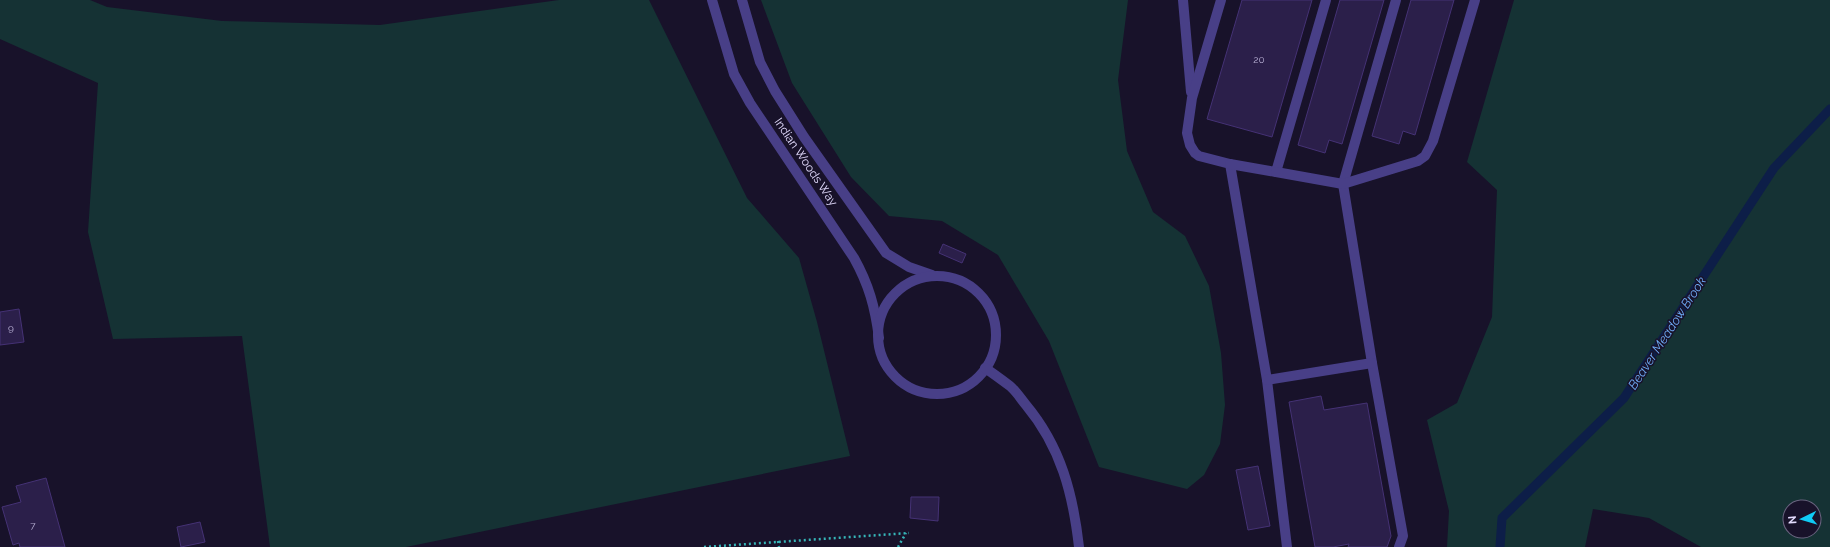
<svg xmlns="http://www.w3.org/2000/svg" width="1830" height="547" font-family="Raleway,sans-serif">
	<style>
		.green { fill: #153234; fill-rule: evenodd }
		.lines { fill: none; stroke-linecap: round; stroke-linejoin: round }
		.stream { stroke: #0d1e48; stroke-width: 9 }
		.building { fill: #2b1f4a; stroke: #453275 }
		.path { stroke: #36b5b8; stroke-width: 2.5; stroke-dasharray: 2 3; stroke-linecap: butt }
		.service { stroke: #483f87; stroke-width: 10 }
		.minor { stroke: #483f87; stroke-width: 10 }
		.labels { text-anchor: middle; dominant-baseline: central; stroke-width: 3; stroke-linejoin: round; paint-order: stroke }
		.number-label { font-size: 10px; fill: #b5add1 }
		.street-label { font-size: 12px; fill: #e3dcfe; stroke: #18122a }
		.water-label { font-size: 13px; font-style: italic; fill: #6fadf9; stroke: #18122a }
	</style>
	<rect width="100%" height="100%" fill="#18122a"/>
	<g class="green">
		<path d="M 0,0 L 90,0 L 107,7 L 222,21 L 380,25 L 559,0 L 649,0 L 747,198 L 799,258 L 817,322 L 850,456 L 406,547 L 270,547 L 242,336 L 113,339 L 88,232 L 98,83 L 0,39 Z"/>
		<path d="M 761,0 L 1128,0 L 1118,80 L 1127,151 L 1153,212 L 1185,236 L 1209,286 L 1221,353 L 1225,405 L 1220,444 L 1204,475 L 1187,489 L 1099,467 L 1049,341 L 998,255 L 942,221 L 889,216 L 851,177 L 792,83 Z"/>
		<path d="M 1514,0 L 1830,0 L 1830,547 L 1701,547 L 1649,518 L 1593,509 L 1585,547 L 1447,547 L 1449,511 L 1427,420 L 1457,403 L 1492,317 L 1497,190 L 1467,162 ZM 1790,507 L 1814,507 L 1814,531 L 1790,531 Z"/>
	</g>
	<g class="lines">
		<path class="stream" d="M 1500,547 L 1502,518 L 1624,398 L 1774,168 L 1830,109"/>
	</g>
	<g class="building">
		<path d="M 1242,0 L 1312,0 L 1272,137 L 1207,119 Z"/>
		<path d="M 1340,0 L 1384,0 L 1342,144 L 1329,140 L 1325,153 L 1298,145 Z"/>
		<path d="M 1411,0 L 1454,0 L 1415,135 L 1403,131 L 1399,144 L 1372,136 Z"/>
		<path d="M 943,244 L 966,254 L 962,263 L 939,253 Z"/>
		<path d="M 19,309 L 24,342 L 0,345 L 0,312 Z"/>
		<path d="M 1321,396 L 1324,410 L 1367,403 L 1391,536 L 1387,547 L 1348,547 L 1349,544 L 1333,547 L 1315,547 L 1289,402 Z"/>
		<path d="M 1258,466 L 1270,526 L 1248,530 L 1236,470 Z"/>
		<path d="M 46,478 L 65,547 L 20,547 L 19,543 L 13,545 L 2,507 L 21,502 L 16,486 Z"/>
		<path d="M 911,497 L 939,497 L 938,521 L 910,518 Z"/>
		<path d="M 200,522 L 205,542 L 181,547 L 177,527 Z"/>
	</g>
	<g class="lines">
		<g class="path">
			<path d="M 778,541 L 779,547"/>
			<path d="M 704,547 L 909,533"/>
			<path d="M 898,547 L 906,533"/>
		</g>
		<g class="service">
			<path d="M 1183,0 L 1191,92"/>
			<path d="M 1221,0 L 1192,98 L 1187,133 L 1190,145 L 1195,153 L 1199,156 L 1230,164 L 1267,380 L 1287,547"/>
			<path d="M 1396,0 L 1343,184 L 1372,363 L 1403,536 L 1399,547"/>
			<path d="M 1230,164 L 1276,172 L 1326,0"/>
			<path d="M 1276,172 L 1343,184 L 1418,161 L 1425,156 L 1433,141 L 1475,0"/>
			<path d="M 1267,380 L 1372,363"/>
		</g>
		<g class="minor">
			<path d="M 712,0 L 734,74 L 750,103 L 854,258 C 869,285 875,307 879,338"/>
			<path d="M 742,0 L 760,62 L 775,91 L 804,137 L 886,253 L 909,267 L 932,275"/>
			<circle cx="937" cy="335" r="59"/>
			<path d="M 985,368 C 994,374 1002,380 1010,386 C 1016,391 1021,399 1026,405 C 1061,447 1073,494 1079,547"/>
		</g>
	</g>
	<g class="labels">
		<g class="number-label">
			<text x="1259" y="59">20</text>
			<text x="11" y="327">9</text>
			<text x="33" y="525">7</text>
		</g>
		<g class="street-label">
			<text transform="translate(806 162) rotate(56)">Indian Woods Way</text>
		</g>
		<g class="water-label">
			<text transform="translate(1667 333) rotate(-57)">Beaver Meadow Brook</text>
		</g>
	</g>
	<g transform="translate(1802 519) rotate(265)"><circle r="19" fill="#18122a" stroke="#69637f"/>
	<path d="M0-3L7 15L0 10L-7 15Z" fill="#10cbf5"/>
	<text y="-6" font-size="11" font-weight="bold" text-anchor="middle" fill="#e3dcfe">N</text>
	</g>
</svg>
